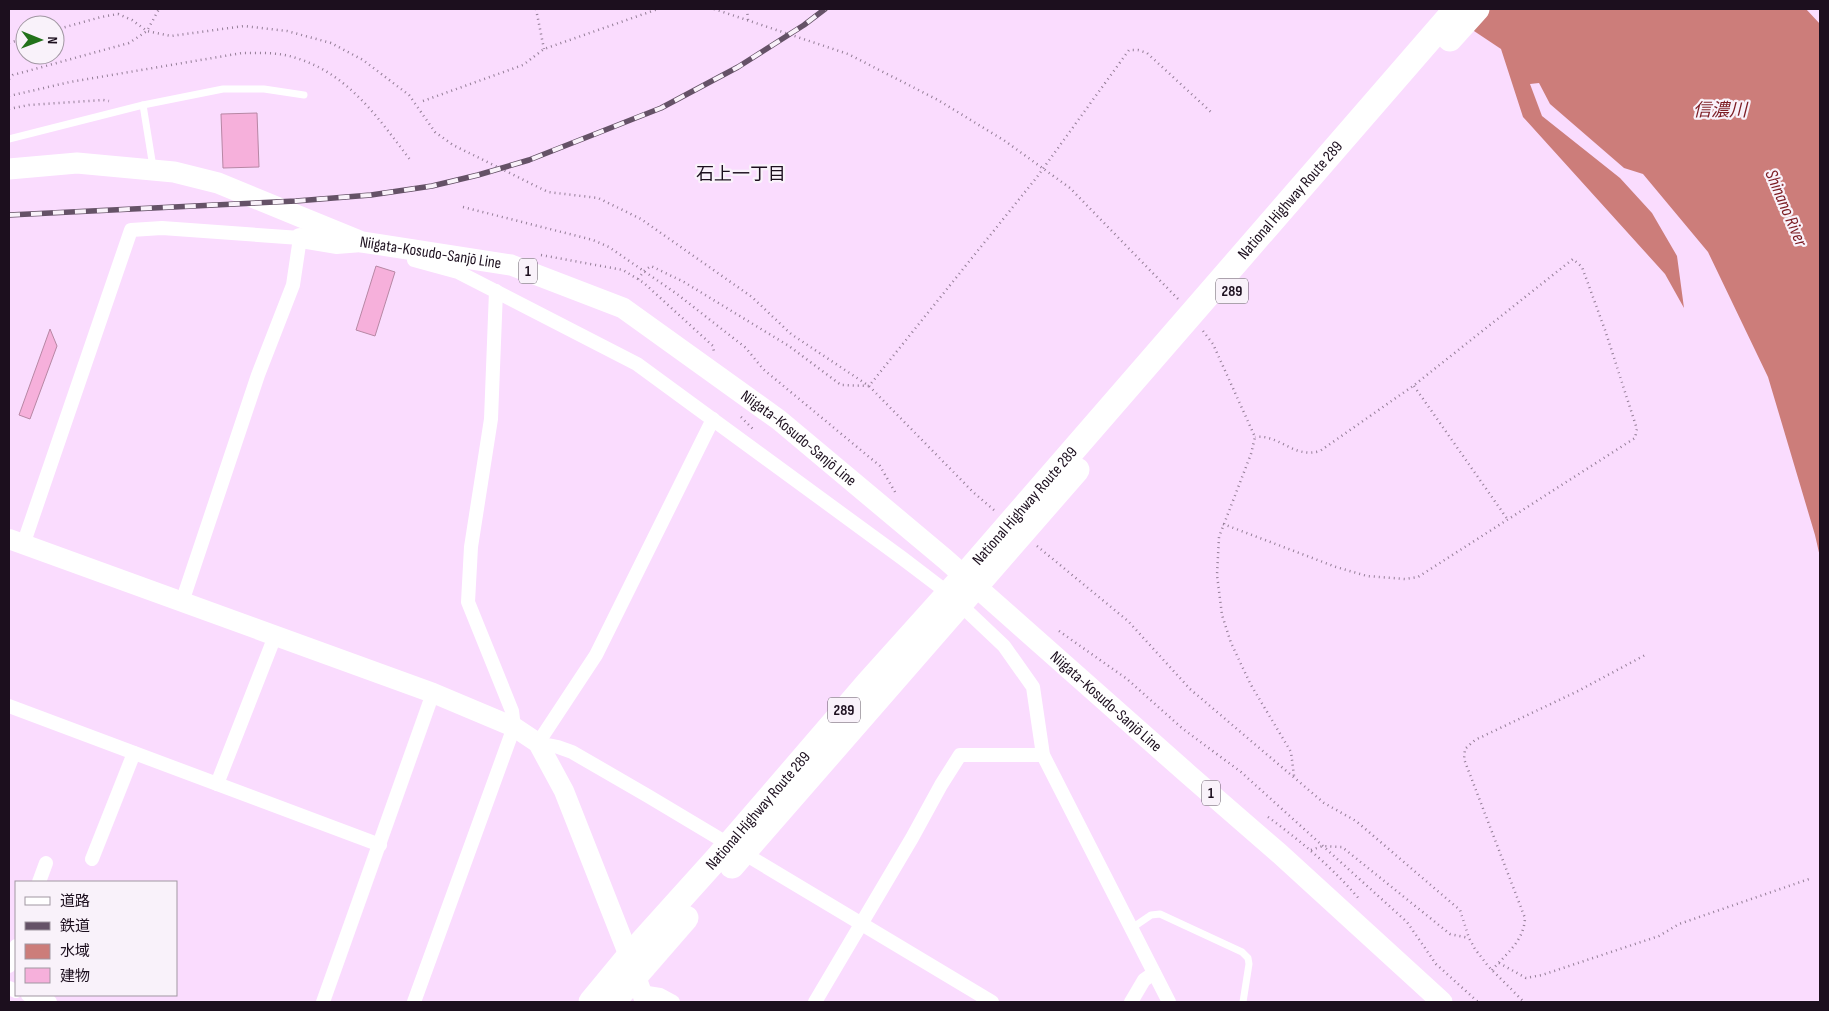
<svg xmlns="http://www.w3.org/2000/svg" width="1829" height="1011" font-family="'Sofia Sans Condensed','Noto Sans JP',sans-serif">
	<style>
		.water { fill: #cc7d7a }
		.building { fill: #f6b0db; stroke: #b787a4 }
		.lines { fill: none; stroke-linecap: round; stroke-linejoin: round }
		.path { stroke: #947e97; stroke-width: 2.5; stroke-dasharray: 1 4; stroke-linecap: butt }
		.lane { stroke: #fff; stroke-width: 7 }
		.street { stroke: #fff; stroke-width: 14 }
		.secondary { stroke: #fff; stroke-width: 20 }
		.primary { stroke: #fff; stroke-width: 21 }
		.highway { stroke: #fff; stroke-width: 25 }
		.rail-casing { stroke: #655267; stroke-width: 5.5 }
		.rail { stroke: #f9f2fa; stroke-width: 4; stroke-dasharray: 11; stroke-linecap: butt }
		.labels { text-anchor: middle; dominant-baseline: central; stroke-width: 4.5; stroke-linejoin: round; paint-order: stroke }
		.shield { fill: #f9f2fa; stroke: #5e5360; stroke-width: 1 }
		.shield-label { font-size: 15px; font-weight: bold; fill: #1c0f1e }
		.street-label { font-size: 16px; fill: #1c0f1e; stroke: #f9f2fa }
		.water-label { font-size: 18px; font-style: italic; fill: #7c1d24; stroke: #f9f2fa }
		.neighbourhood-label { font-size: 18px; fill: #1c0f1e; stroke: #f9f2fa }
	</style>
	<rect width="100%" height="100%" fill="#fadcfe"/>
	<path class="water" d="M 1441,9 L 1806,9 L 1820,24 L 1820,557 L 1815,535 L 1768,377 L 1708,252 L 1643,174 L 1624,168 L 1550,104 L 1539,83 L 1530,84 L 1542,116 L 1620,178 L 1652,213 L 1677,256 L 1684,308 L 1665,274 L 1523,117 L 1501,49 Z"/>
	<g class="building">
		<path d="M 257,113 L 259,167 L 223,168 L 221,114 Z"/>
		<path d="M 376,266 L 395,272 L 375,336 L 356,330 Z"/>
		<path d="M 50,329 L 57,346 L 30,419 L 19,415 Z"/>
	</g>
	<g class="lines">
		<g class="path">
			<path d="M 536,9 L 544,49"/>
			<path d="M 714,9 L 848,54 L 938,100 L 1005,141 L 1070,188 L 1178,299"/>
			<path d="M 747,9 L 748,20"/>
			<path d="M 55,30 L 101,17 L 118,14 L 132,20 L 147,31 L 171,36 L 244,26 L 287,31 L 331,43 L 363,60 L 409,95 L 435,132 L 453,145 L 548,192 L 598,198 L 641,219 L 752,297 L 791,334 L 869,386 L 973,492 L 994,510"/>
			<path d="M 9,43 L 25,38"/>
			<path d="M 9,79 L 13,75 L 129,43 L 147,31 L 159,9"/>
			<path d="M 9,96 L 70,82 L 242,53 C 260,53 279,52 296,58 C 349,74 379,119 411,161"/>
			<path d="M 423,101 L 523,65 L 544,49 L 658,9"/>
			<path d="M 9,109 L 29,105 L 103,100 L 109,101"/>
			<path d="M 463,207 L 593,240 L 609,247 L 677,294 L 746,348 L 763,369 L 880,466 L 895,492"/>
			<path d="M 541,255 L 623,270 L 644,283 L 713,346 L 714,352"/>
			<path d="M 638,279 L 644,271 L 651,266 L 684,282 L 789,346 L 841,385 L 869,386 L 1037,177 L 1129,50 L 1138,50 L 1147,53 L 1211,112"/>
			<path d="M 1203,331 L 1213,344 L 1255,437 L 1251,454 L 1219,537 L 1217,575 L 1222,615 L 1231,643 L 1251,685 L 1291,752 L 1294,776"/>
			<path d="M 1414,386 L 1508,520"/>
			<path d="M 741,417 L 753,429"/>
			<path d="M 1223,524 L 1336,567 L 1367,576 L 1405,579 L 1418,577 L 1635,438 L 1637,429 L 1605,330 L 1582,267 L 1573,259 L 1413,386 L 1320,451 C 1293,459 1280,434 1255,437"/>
			<path d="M 1037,546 L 1128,621 L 1190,689 L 1324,803 L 1356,821 L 1460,910 L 1469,938 L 1475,949 L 1488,966 L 1524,1002"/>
			<path d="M 1059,631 L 1127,679 L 1183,729 L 1241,772 L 1407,922 L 1436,964 L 1478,1002"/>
			<path d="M 1268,817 C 1302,842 1333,868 1360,900"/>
			<path d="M 1311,850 L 1323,846 L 1342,847 L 1450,934 L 1469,938"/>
			<path d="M 1499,963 L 1526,978 L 1542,975 L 1659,936 L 1679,924 L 1812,878"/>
			<path d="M 1492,970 C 1506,954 1524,941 1525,918 L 1464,759 L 1465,749 L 1475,740 L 1578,691 L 1647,654"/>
		</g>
		<g class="lane">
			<path d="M 143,105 L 153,167"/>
			<path d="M 9,139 L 143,105 L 223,89 L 264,89 L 304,95"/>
			<path d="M 1132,928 L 1151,915 L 1160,914 L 1242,952 L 1248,958 L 1249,964 L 1243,1002"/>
		</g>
		<g class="street">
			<path d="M 414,260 L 458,272 L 637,364 L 902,558 L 948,593 L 1004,646 L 1033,687 L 1043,755 L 1169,1002"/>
			<path d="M 713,419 L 596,655 L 538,743 L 558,747 L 572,752 L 648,796 L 992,1002"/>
			<path d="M 23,545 L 131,230 L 162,228 L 300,238 L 293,285 L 258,375 L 182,602"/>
			<path d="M 9,706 L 380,845"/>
			<path d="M 217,784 L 275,636"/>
			<path d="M 92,859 L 134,753"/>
			<path d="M 39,882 L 46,863"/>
			<path d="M 9,966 L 16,946"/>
			<path d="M 9,988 L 16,991"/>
			<path d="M 641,992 L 660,995 L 673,1002"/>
			<path d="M 28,995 L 50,1002"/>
			<path d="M 323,1002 L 433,693"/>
			<path d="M 414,1002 L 514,727 L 512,711 L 468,602 L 471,547 L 491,419 L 496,291"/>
			<path d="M 815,1002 L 912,838 L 941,785 L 960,755 L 1043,755"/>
			<path d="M 1131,1002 L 1144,980 L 1154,973"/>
		</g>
		<g class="secondary">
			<path d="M 300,238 L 336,244 L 362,242"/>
			<path d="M 9,539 L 433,693 L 514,727 L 538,743 L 564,791 L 629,956 L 645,1002"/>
		</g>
		<path class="primary" id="s1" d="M 9,169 L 77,163 L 174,172 L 218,183 L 362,242 L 511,265 L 623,308 L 779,420 L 945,559 L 1189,775 L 1280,854 L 1442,1002"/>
		<g class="highway">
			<path d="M 1450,39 L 1477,9"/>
			<path d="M 732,866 L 1077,470"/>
			<path id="s2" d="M 591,1002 L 629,956 L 720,855 L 868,683 L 964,576 L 1456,9"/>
			<path d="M 613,1002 L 686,918"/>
		</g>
		<defs>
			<path id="rail" d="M 9,215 L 296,201 L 371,195 L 432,186 L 478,175 L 529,160 L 661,108 L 738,67 L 804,25 L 825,9"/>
		</defs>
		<use href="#rail" class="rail-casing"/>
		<use href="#rail" class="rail"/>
	</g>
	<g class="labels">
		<g class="shield">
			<rect x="519" y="258.5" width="18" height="25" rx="4"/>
			<rect x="1216" y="278.5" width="32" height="25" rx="4"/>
			<rect x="828" y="697.5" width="32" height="25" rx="4"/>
			<rect x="1202" y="780.5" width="18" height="25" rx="4"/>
		</g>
		<g class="shield-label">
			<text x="528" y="271">1</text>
			<text x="1232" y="291">289</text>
			<text x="844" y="710">289</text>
			<text x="1211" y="793">1</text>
		</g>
		<g class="street-label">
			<text stroke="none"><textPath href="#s2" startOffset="1064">National Highway Route 289</textPath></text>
			<text stroke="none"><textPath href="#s1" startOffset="436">Niigata-Kosudo-Sanjō Line</textPath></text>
			<text stroke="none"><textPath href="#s1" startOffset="856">Niigata-Kosudo-Sanjō Line</textPath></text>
			<text stroke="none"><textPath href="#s2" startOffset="659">National Highway Route 289</textPath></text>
			<text stroke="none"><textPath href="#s1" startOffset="1261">Niigata-Kosudo-Sanjō Line</textPath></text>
			<text stroke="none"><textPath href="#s2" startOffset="254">National Highway Route 289</textPath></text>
		</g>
		<g class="water-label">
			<text x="1720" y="110">信濃川</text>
			<text transform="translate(1786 208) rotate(67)">Shinano River</text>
		</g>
		<g class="neighbourhood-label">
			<text x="741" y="174">石上一丁目</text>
		</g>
	</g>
	<rect width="1829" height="1011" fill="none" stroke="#1c0f1e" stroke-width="20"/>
	<rect x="15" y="881" width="162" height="115" fill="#f9f2fa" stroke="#a197a2"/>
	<rect x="25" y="897" width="25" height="8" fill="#ffffff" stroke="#a197a2"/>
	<text x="60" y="906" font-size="15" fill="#1c0f1e">道路</text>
	<rect x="25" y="922" width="25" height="8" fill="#655267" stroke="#a197a2"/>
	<text x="60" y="931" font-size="15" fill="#1c0f1e">鉄道</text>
	<rect x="25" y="944" width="25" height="15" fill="#cc7d7a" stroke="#a197a2"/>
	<text x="60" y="956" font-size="15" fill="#1c0f1e">水域</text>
	<rect x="25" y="968" width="25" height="15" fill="#f6b0db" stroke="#a197a2"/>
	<text x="60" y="981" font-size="15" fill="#1c0f1e">建物</text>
	<g transform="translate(40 40) rotate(91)"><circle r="24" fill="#f9f2fa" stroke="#a197a2"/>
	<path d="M0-4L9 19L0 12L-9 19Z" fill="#22721a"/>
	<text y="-8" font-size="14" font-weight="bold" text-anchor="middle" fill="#1c0f1e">N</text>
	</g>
</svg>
